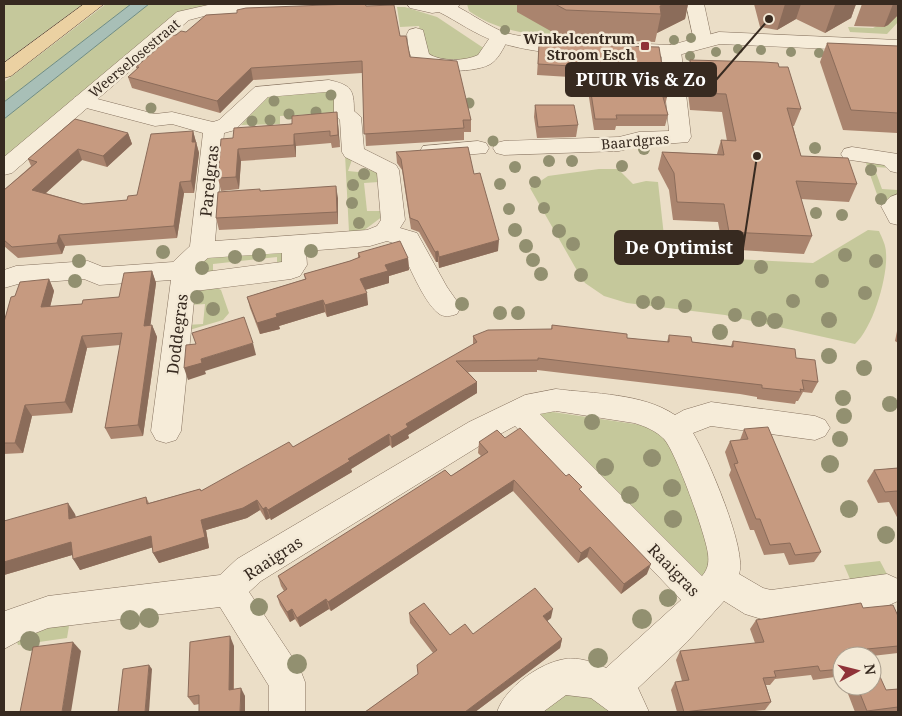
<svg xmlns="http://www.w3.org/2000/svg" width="902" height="716" font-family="'Noto Serif',serif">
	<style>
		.green { fill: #c5c89b }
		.water { fill: #a8bfb7; stroke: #6f8d84 }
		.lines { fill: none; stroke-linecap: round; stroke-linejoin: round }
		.minor-casing { stroke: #85715e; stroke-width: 1 }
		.tertiary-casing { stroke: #85715e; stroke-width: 1 }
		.primary-casing { stroke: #534031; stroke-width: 1 }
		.minor { fill: #f6ecd9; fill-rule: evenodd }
		.tertiary { fill: #f6ecd9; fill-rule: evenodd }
		.primary { fill: #ebd1a2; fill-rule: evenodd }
		.tree { fill: #929070 }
		.wall { fill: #aa846e }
		.shaded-wall { fill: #8b6c5a }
		.building { fill: #c69a80; stroke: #8b6c5a }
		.poi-dot { fill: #8f3238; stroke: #f3e9d6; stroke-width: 2 }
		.labels { text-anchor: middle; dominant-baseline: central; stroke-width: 5; stroke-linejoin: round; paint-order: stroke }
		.far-poi-label { font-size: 14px; font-weight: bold; fill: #372a20; stroke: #f3e9d6; text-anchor: end }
		.far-street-label { font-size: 14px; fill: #372a20; stroke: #f3e9d6 }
		.street-label { font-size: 16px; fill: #372a20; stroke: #f3e9d6 }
		.leader { fill: none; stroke: #372a20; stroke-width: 2 }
		.callout-dot { fill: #372a20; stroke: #f3e9d6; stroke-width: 2 }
		.callout { fill: #372a20; stroke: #372a20; stroke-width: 2 }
		.callout-label { font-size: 18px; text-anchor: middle; font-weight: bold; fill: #fff }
	</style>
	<rect width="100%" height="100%" fill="#ebdec7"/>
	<g class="green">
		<path d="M 4,4 L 83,4 L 4,62 Z"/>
		<path d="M 106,4 L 131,4 L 4,102 L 4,82 Z"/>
		<path d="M 149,4 L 233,4 L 201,6 L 181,13 L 4,162 L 4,119 Z"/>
		<path d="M 467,4 L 517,4 L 598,38 C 553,36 507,38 469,11 Z"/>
		<path d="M 397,7 L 405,7 L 437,17 L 485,49 L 476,59 L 437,61 L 424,53 L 419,26 L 400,27 Z"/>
		<path d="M 898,15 L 898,22 L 887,34 L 850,32 L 848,27 L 873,28 Z"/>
		<path d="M 325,90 L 334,92 L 339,109 L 334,113 L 280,116 L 280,124 L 241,125 L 265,99 L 261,97 Z"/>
		<path d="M 345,154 L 353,157 L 348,171 L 368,173 L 370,166 L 379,170 L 379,182 L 364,183 L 367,211 L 382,211 L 383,216 L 363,231 L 349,232 Z"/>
		<path d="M 861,159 L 891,164 L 893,168 L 874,167 L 882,189 L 898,190 L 898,196 L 880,203 L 866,163 Z"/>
		<path d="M 599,169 L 618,169 L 633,184 L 646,181 L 658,182 L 664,236 L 674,237 L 676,256 L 813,263 L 868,230 L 879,231 C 882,238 886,245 886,253 C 888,277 873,328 855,344 L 725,315 L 627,303 L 604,296 L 585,283 L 579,274 L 530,188 L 548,176 Z"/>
		<path d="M 281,249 L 287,264 L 277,268 L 277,257 L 213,264 L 213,275 L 201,274 L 197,271 L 197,260 L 201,257 Z"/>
		<path d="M 215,287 L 221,290 L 229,313 L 223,320 L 186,331 L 187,325 L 203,324 L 205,304 L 190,305 L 191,291 Z"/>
		<path d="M 546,411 L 655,427 L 675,445 L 712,553 L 710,578 L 688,576 L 538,414 Z"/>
		<path d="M 880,561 L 891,582 L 853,586 L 844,565 Z"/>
		<path d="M 70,620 L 67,638 L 18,645 L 16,639 Z"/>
		<path d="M 562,693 L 603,699 L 616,712 L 538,712 Z"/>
	</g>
	<path class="water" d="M 131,4 L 149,4 L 4,119 L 4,102 Z"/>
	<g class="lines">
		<defs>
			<g id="minor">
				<path d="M 686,4 L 704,4 L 712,41 L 710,45 L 696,45 L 694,41 Z"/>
				<path d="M 416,28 L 423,30 L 429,54 C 441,62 466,61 478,55 L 493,33 L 507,33 L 509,37 C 505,45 500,57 492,63 C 479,73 429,74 416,63 C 408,56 408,44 407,34 L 409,30 Z"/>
				<path d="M 671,45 L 678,47 L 681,51 L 691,137 L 688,142 L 639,146 L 619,151 L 504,155 L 496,153 L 493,148 L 496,143 L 504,141 L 619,137 L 639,132 L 669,131 L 661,51 L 664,47 Z"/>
				<path d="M 329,80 C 351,85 354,89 354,111 L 361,117 L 364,149 L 396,165 L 399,170 L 405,220 L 400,228 L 417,233 L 447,287 L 461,307 L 457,314 C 451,316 444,318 438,313 C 423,301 408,263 399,245 L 387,241 L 370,246 L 306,251 L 307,265 L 300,276 L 291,279 L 195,291 L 181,431 L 176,440 L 166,443 L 156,440 L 151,431 L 171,280 L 99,285 L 84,279 L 18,284 L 4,288 L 4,270 L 16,266 L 88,261 L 103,267 L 173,262 L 190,246 L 203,133 L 172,124 L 155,126 L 75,105 L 72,101 L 75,97 L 82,95 L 155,114 L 172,112 L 213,122 L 219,120 L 255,87 ZM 326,92 L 334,96 L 334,114 L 340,120 L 342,152 L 345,157 L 377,173 L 381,220 L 377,226 L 367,230 L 215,241 L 224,133 L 235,130 L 268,97 ZM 282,253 L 282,262 L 197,273 L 197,267 L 208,258 Z"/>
				<path d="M 478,141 L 486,143 L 489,148 L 486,153 L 431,158 L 423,156 L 420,151 L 423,146 Z"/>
				<path d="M 852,147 L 898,154 L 898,173 L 890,171 L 884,165 L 844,159 L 841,154 L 844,149 Z"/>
				<path d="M 898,194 L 898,225 L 890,223 L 881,206 L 890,197 Z"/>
				<path d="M 556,389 C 594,394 642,393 675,415 L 684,410 L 711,402 L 815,416 L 825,420 L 830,428 L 825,436 L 815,440 L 711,426 L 693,433 C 707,456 748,551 739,574 L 763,588 L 771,590 L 887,574 L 898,579 L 898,601 L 887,606 L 771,622 L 745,614 L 724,601 L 687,642 L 638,688 L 649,712 L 610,712 L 591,698 L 566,695 L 543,712 L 497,712 C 505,688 539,663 565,659 C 579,657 594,662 606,668 L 681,600 L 515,426 L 489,440 L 261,581 L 249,592 L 300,669 L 305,682 L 305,712 L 269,712 L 269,686 L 220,607 L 48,628 L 28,636 L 4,649 L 5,611 L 48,596 L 220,575 L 237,559 L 469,422 L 525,395 ZM 556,411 L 634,423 C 645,426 656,431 664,439 C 676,452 706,536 708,554 C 709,563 708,569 702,576 L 540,414 Z"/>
			</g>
			<g id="tertiary">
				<path d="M 223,4 L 327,4 L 324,8 L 318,9 L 208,15 L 189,20 L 12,173 L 4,175 L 4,157 L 177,12 L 208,5 Z"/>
				<path d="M 407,4 L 460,4 L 458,7 C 473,15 490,27 506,33 C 532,40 559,37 584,43 L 587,47 L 584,51 C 561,57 517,49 495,41 C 476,35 457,21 439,12 L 432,13 L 410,8 Z"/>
				<path d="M 719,32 L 898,40 L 898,52 L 720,44 L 671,57 L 622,55 L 615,53 L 612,49 L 615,45 L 622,43 L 671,45 Z"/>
			</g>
			<path id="primary" d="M 84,4 L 104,4 L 11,76 L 4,78 L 4,63 Z"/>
		</defs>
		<use href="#minor" class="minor-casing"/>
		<use href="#tertiary" class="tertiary-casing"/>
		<use href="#primary" class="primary-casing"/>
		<use href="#minor" class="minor"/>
		<use href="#tertiary" class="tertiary"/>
		<use href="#primary" class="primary"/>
	</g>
	<g class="tree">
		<circle cx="505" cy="30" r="5"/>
		<circle cx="691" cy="38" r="5"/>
		<circle cx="674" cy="40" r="5"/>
		<circle cx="738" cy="49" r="5"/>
		<circle cx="761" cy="50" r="5"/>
		<circle cx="716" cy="52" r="5"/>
		<circle cx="791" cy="52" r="5"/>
		<circle cx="819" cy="53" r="5"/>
		<circle cx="690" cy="56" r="5"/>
		<circle cx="331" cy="95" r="5.5"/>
		<circle cx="274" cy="101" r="5.5"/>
		<circle cx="469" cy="103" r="5.5"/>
		<circle cx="151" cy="108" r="5.5"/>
		<circle cx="316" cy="112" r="5.5"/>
		<circle cx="289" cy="114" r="5.5"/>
		<circle cx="270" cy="120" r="5.5"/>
		<circle cx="252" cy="121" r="5.5"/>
		<circle cx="493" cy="141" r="5.5"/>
		<circle cx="815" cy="148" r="6"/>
		<circle cx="644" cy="149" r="6"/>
		<circle cx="549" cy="161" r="6"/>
		<circle cx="572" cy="161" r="6"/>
		<circle cx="622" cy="166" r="6"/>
		<circle cx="515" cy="167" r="6"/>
		<circle cx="871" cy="170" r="6"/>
		<circle cx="364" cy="174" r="6"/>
		<circle cx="535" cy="182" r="6"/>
		<circle cx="500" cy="184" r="6"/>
		<circle cx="353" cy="185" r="6"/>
		<circle cx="881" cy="199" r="6"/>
		<circle cx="352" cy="203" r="6"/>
		<circle cx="544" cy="208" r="6"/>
		<circle cx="509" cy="209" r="6"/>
		<circle cx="816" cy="213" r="6"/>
		<circle cx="842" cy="215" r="6"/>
		<circle cx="359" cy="223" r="6"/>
		<circle cx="515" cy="230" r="7"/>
		<circle cx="559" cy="231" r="7"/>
		<circle cx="573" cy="244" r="7"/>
		<circle cx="526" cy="246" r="7"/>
		<circle cx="311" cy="251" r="7"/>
		<circle cx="163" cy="252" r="7"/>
		<circle cx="259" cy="255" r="7"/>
		<circle cx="845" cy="255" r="7"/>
		<circle cx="235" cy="257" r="7"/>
		<circle cx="533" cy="260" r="7"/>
		<circle cx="79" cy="261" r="7"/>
		<circle cx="876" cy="261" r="7"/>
		<circle cx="761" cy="267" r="7"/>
		<circle cx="202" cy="268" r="7"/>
		<circle cx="541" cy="274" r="7"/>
		<circle cx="581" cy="275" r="7"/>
		<circle cx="75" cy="281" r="7"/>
		<circle cx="822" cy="281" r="7"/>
		<circle cx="865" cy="293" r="7"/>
		<circle cx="197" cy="297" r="7"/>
		<circle cx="793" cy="301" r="7"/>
		<circle cx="643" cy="302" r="7"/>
		<circle cx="658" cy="303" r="7"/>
		<circle cx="462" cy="304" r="7"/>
		<circle cx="685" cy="306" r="7"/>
		<circle cx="213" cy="309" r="7"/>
		<circle cx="500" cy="313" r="7"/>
		<circle cx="518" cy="313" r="7"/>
		<circle cx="735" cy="315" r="7"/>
		<circle cx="759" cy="319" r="8"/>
		<circle cx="829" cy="320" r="8"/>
		<circle cx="775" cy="321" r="8"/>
		<circle cx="720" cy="332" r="8"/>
		<circle cx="829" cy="356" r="8"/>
		<circle cx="864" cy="368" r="8"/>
		<circle cx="843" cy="398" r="8"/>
		<circle cx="890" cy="404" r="8"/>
		<circle cx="844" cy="416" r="8"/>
		<circle cx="592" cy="422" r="8"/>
		<circle cx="840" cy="439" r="8"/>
		<circle cx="652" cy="458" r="9"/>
		<circle cx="830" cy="464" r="9"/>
		<circle cx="605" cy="467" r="9"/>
		<circle cx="672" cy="488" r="9"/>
		<circle cx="630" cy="495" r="9"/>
		<circle cx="849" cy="509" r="9"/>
		<circle cx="673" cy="519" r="9"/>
		<circle cx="886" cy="535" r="9"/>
		<circle cx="668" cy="598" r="9"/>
		<circle cx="259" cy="607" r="9"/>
		<circle cx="149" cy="618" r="10"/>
		<circle cx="642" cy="619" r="10"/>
		<circle cx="130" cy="620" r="10"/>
		<circle cx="30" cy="641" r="10"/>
		<circle cx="598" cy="658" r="10"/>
		<circle cx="297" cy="664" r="10"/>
	</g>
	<g class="wall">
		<path d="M 517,4 L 688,4 L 685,19 L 657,33 L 655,42 L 563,38 L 517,12 Z"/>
		<path d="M 754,4 L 856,4 L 851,18 L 825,33 L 796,19 L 777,30 L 760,27 Z"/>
		<path d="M 862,4 L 898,4 L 898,15 L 888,25 L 884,27 L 854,26 Z"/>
		<path d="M 366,6 L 400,36 L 410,57 L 471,120 L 471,132 L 464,132 L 464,140 L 366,146 L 362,73 L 253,80 L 220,113 L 132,88 L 128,77 L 137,69 L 136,67 L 176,35 L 186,32 Z"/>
		<path d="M 827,43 L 898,46 L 898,134 L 897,133 L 843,130 L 820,62 Z"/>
		<path d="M 539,44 L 667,97 L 665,106 L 668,115 L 665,126 L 616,126 L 615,130 L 594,130 L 586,78 L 537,75 Z"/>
		<path d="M 690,60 L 779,67 L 801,109 L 794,126 L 793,126 L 801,156 L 857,184 L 849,202 L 801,199 L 812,236 L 804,254 L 723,249 L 718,222 L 673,220 L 669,190 L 658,169 L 662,152 L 717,154 L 721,140 L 727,141 L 722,112 L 690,110 L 686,77 Z"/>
		<path d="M 535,105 L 578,125 L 576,137 L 537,138 L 534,117 Z"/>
		<path d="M 337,112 L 340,147 L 332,148 L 331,143 L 296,146 L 296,157 L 241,161 L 239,189 L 221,191 L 218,178 L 233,138 Z"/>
		<path d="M 193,131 L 199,153 L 194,193 L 184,193 L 177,238 L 65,246 L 62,254 L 18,258 L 4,246 L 4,190 L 31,166 L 28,159 L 128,133 L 132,144 L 107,167 L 82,160 L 46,193 L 83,204 L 127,200 L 137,195 Z"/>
		<path d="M 396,152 L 498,251 L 439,268 L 438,262 L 436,262 L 419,232 L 411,229 L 402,170 L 397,163 Z"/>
		<path d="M 261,191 L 338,198 L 338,224 L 219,230 L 216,218 Z"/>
		<path d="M 358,253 L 408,258 L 409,270 L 389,276 L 389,283 L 365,290 L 368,305 L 327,317 L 325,312 L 279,326 L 280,329 L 260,334 L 250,308 L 247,297 L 305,279 L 304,274 L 350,261 L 358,258 Z"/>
		<path d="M 152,271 L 156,283 L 150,325 L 152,325 L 157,337 L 143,436 L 111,439 L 105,428 L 120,345 L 87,348 L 72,413 L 32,416 L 23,453 L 4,454 L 4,322 L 15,296 L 49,279 L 54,291 L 50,307 L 82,304 L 119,297 Z"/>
		<path d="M 552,325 L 627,338 L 667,342 L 669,335 L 692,342 L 731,346 L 733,341 L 796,358 L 818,382 L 812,393 L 803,392 L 798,401 L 796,401 L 795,404 L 757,399 L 757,397 L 740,394 L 537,370 L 537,372 L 468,372 L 477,382 L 477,393 L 408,435 L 409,438 L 392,448 L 390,445 L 351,469 L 352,472 L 271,520 L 270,518 L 266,520 L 260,510 L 247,518 L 206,530 L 209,548 L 159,563 L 153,553 L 153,547 L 80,570 L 72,555 L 4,575 L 4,521 L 75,514 L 76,517 L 146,497 L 149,503 L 200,489 L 201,491 L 293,447 L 473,345 L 473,336 L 551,329 Z"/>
		<path d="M 898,326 L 898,343 L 895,341 Z"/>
		<path d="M 744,429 L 821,552 L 814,562 L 789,565 L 784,553 L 764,555 L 754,530 L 750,530 L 729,475 L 731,470 L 725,452 L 730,441 L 740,440 Z"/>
		<path d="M 505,438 L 581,492 L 647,574 L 621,594 L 587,557 L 578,563 L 513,491 L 331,611 L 329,609 L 300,627 L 295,619 L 290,622 L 280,605 L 277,596 L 284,591 L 281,586 L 278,576 L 451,476 L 481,456 L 478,453 L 479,442 Z"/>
		<path d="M 898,468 L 898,519 L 889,502 L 878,503 L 867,481 L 874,470 Z"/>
		<path d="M 863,608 L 898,616 L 898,653 L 872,656 L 842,656 L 842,677 L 842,676 L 813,680 L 811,675 L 775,679 L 770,685 L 766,685 L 771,702 L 765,710 L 746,712 L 677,712 L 671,690 L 675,682 L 682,681 L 676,660 L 680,651 L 755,643 L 750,629 L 756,620 Z"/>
		<path d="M 409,613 L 450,635 L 473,634 L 551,618 L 547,621 L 562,639 L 560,648 L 475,712 L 365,712 L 418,674 L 433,653 L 410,623 Z"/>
		<path d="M 234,646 L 234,689 L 245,696 L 194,705 L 188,697 Z"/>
		<path d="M 845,686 L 872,686 L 886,690 L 898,689 L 898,712 L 855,712 Z"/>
	</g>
	<g class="shaded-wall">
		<path d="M 665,4 L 688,4 L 685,19 L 657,33 L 661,14 L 660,6 Z"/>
		<path d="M 785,4 L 801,4 L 796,19 L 777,30 Z"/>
		<path d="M 838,4 L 856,4 L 851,18 L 825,33 L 835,5 Z"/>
		<path d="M 893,4 L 898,4 L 898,15 L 888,25 L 884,27 Z"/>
		<path d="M 251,68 L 253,80 L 220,113 L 217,101 Z"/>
		<path d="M 337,112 L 338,124 L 340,147 L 338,135 Z"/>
		<path d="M 193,131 L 199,153 L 194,193 L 191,181 L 192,142 Z"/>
		<path d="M 128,133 L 132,144 L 107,167 L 103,156 Z"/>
		<path d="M 294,134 L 296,146 L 296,157 L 294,145 Z"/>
		<path d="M 78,149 L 82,160 L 37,201 L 32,190 Z"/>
		<path d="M 238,149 L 241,161 L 239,189 L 236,177 Z"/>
		<path d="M 180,182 L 184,193 L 177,238 L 174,226 Z"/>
		<path d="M 336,186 L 338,198 L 338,224 L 337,212 Z"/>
		<path d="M 59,235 L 65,246 L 62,254 L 57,243 Z"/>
		<path d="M 499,240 L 498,251 L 439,268 L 439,257 Z"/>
		<path d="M 438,251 L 438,262 L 436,262 L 435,252 Z"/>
		<path d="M 408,258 L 409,270 L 389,276 L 389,283 L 361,291 L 360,279 L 385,265 Z"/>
		<path d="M 152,271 L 156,283 L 149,337 L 144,326 Z"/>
		<path d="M 49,279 L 54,291 L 47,319 L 41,307 Z"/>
		<path d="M 367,293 L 368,305 L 327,317 L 325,305 Z"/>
		<path d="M 323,300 L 325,312 L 279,326 L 280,329 L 260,334 L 257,323 L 276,314 Z"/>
		<path d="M 152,325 L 157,337 L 143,436 L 138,425 Z"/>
		<path d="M 82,336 L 87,348 L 72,413 L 65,402 Z"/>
		<path d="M 253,343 L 256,355 L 205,371 L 206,374 L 188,380 L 184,368 L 201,359 Z"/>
		<path d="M 477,382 L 477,393 L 408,435 L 409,438 L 392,448 L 391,437 L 406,424 Z"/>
		<path d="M 25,405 L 32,416 L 23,453 L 15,443 Z"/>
		<path d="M 389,434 L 390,445 L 351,469 L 352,472 L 271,520 L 268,510 L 348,459 Z"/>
		<path d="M 514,480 L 513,491 L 331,611 L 328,602 Z"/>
		<path d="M 257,500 L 260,510 L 247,518 L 206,530 L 209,548 L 159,563 L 153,553 L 201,520 Z"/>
		<path d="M 68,503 L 75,514 L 77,529 L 69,519 Z"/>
		<path d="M 266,507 L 270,518 L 266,520 L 263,509 Z"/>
		<path d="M 151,536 L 157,546 L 80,570 L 73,559 Z"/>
		<path d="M 71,542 L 79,553 L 4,575 L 4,562 Z"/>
		<path d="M 590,547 L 587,557 L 578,563 L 581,553 Z"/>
		<path d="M 651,564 L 647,574 L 621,594 L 624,584 Z"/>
		<path d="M 326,599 L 329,609 L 300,627 L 297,618 Z"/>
		<path d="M 292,609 L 295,619 L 290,622 L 287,612 Z"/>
		<path d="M 553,609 L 551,618 L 541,626 L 543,616 Z"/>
		<path d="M 230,636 L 234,646 L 233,698 L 229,690 Z"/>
		<path d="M 562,639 L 560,648 L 475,712 L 465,712 Z"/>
		<path d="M 73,642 L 81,651 L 71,712 L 62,712 Z"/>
		<path d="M 149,665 L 152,669 L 149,712 L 145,712 Z"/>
		<path d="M 241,688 L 245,696 L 245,712 L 240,712 Z"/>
	</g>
	<g class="building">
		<path d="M 352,4 L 365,4 L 366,6 L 394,5 L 400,36 L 406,36 L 410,57 L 457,61 L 471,120 L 463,120 L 464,128 L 364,134 L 362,61 L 251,68 L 217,101 L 128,77 L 139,67 L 136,67 L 173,35 L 176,35 L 181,31 L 186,32 L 206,15 L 237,13 L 237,10 L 246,8 Z"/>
		<path d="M 555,4 L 665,4 L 660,6 L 661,14 L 566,10 Z"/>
		<path d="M 827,43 L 898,46 L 898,113 L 851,110 Z"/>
		<path d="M 539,44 L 659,47 L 667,97 L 663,97 L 668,115 L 616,115 L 617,119 L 595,119 L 587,67 L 538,64 Z"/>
		<path d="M 690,60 L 763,62 L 778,63 L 779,67 L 788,67 L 801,109 L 787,108 L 801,156 L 848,158 L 857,184 L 796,181 L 812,236 L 729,232 L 724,204 L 677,202 L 674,173 L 662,152 L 724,155 L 721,140 L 736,141 L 726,94 L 694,93 Z"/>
		<path d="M 535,105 L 574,105 L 578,125 L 538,127 Z"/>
		<path d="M 337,112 L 338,135 L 330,136 L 330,131 L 294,134 L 294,145 L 238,149 L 236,177 L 218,178 L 221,139 L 233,138 L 234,128 L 292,124 L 292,116 Z"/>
		<path d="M 75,119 L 128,133 L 103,156 L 78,149 L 32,190 L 83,204 L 127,200 L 128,196 L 137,195 L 151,134 L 193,131 L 192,142 L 196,142 L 191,181 L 180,182 L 174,226 L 59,235 L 57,243 L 12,247 L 4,240 L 4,190 L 37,162 L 28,159 Z"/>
		<path d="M 468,147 L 474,174 L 480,173 L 499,240 L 439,257 L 438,251 L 435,252 L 418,221 L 410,218 L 401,159 L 396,152 Z"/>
		<path d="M 336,186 L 337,212 L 216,218 L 218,192 L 260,189 L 260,191 Z"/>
		<path d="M 400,241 L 408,258 L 385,265 L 388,271 L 360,279 L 367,293 L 325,305 L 323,300 L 276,314 L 277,317 L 257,323 L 247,297 L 306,279 L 304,274 L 350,261 L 360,257 L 358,253 Z"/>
		<path d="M 152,271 L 144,326 L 152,325 L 138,425 L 105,428 L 122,333 L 82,336 L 65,402 L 25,405 L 15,443 L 4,443 L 4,322 L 11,297 L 15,296 L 20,282 L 49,279 L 41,307 L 82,304 L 83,300 L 119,297 L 124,273 Z"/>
		<path d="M 244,317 L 253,343 L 201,359 L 202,363 L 184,368 L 186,345 L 196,344 L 192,333 Z"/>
		<path d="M 552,325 L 627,334 L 627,338 L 669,342 L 669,335 L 691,337 L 692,342 L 733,347 L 733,341 L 795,349 L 796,358 L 815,360 L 818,382 L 802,380 L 804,390 L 800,389 L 801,392 L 762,388 L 762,385 L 745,383 L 538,358 L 538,360 L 456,361 L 477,382 L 406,424 L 408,427 L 391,437 L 389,434 L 348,459 L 350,461 L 268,510 L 266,507 L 263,509 L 257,500 L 243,508 L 201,520 L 205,537 L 153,553 L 151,536 L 73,559 L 71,542 L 4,562 L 4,521 L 68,503 L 69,519 L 146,497 L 147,504 L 200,489 L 201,491 L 289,442 L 293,447 L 477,342 L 473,336 L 488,330 L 552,329 Z"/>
		<path d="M 768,427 L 821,552 L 795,555 L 790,543 L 770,545 L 760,519 L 756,519 L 734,464 L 738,463 L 730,441 L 748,439 L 744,429 Z"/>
		<path d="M 520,428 L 566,476 L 569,474 L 582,487 L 579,489 L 651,564 L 624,584 L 590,547 L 581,553 L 514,480 L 328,602 L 326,599 L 297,618 L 292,609 L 287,612 L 277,596 L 287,589 L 278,576 L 445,470 L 451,476 L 488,452 L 479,442 L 497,430 L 505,438 Z"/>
		<path d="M 898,468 L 898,493 L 897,491 L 885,492 L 874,470 Z"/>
		<path d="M 535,588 L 553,609 L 543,616 L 562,639 L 465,712 L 365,712 L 418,674 L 417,665 L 437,650 L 409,613 L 424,603 L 450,635 L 465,624 L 473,634 Z"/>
		<path d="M 861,603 L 863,608 L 893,605 L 898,616 L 898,646 L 867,649 L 871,656 L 842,656 L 842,669 L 820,671 L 818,666 L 774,671 L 776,677 L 763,678 L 771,702 L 684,712 L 675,682 L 689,680 L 680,651 L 764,642 L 756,620 Z"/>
		<path d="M 230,636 L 229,690 L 241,688 L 240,712 L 199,712 L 199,695 L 188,697 L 190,642 Z"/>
		<path d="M 73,642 L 62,712 L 20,712 L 33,647 Z"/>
		<path d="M 872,659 L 886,690 L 898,689 L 898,707 L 867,711 L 857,686 L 872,686 Z"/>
		<path d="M 149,665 L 145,712 L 118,712 L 123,669 Z"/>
	</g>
	<rect class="poi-dot" x="640" y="41" width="10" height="10" rx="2.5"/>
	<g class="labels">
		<g class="far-poi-label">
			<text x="635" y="38">Winkelcentrum<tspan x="635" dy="16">Stroom Esch</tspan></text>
		</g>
		<g class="far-street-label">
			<text transform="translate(134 58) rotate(-40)">Weerselosestraat</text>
			<text transform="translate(635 141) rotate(-5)">Baardgras</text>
		</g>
		<g class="street-label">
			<text transform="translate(209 181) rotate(-84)">Parelgras</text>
			<text transform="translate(177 334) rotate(-83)">Doddegras</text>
			<text transform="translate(273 558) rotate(-33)">Raaigras</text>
			<text transform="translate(674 570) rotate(46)">Raaigras</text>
		</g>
	</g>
	<path class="leader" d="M769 19L716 80M757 156L743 248"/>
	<g class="callout-dot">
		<circle cx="769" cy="19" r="5"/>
		<circle cx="757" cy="156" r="5"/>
	</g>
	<g class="callout">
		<rect x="566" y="63" width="150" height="33" rx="5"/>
		<rect x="615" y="231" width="128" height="33" rx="5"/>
	</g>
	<g class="callout-label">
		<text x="641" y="86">PUUR Vis &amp; Zo</text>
		<text x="679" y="254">De Optimist</text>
	</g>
	<rect width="902" height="716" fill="none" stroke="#372a20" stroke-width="10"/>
	<g transform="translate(857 671) rotate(83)"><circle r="24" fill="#f3e9d6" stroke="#a89d8d"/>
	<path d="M0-4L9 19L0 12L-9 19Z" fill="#8f3238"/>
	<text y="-8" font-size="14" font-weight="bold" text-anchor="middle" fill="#372a20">N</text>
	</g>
</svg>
